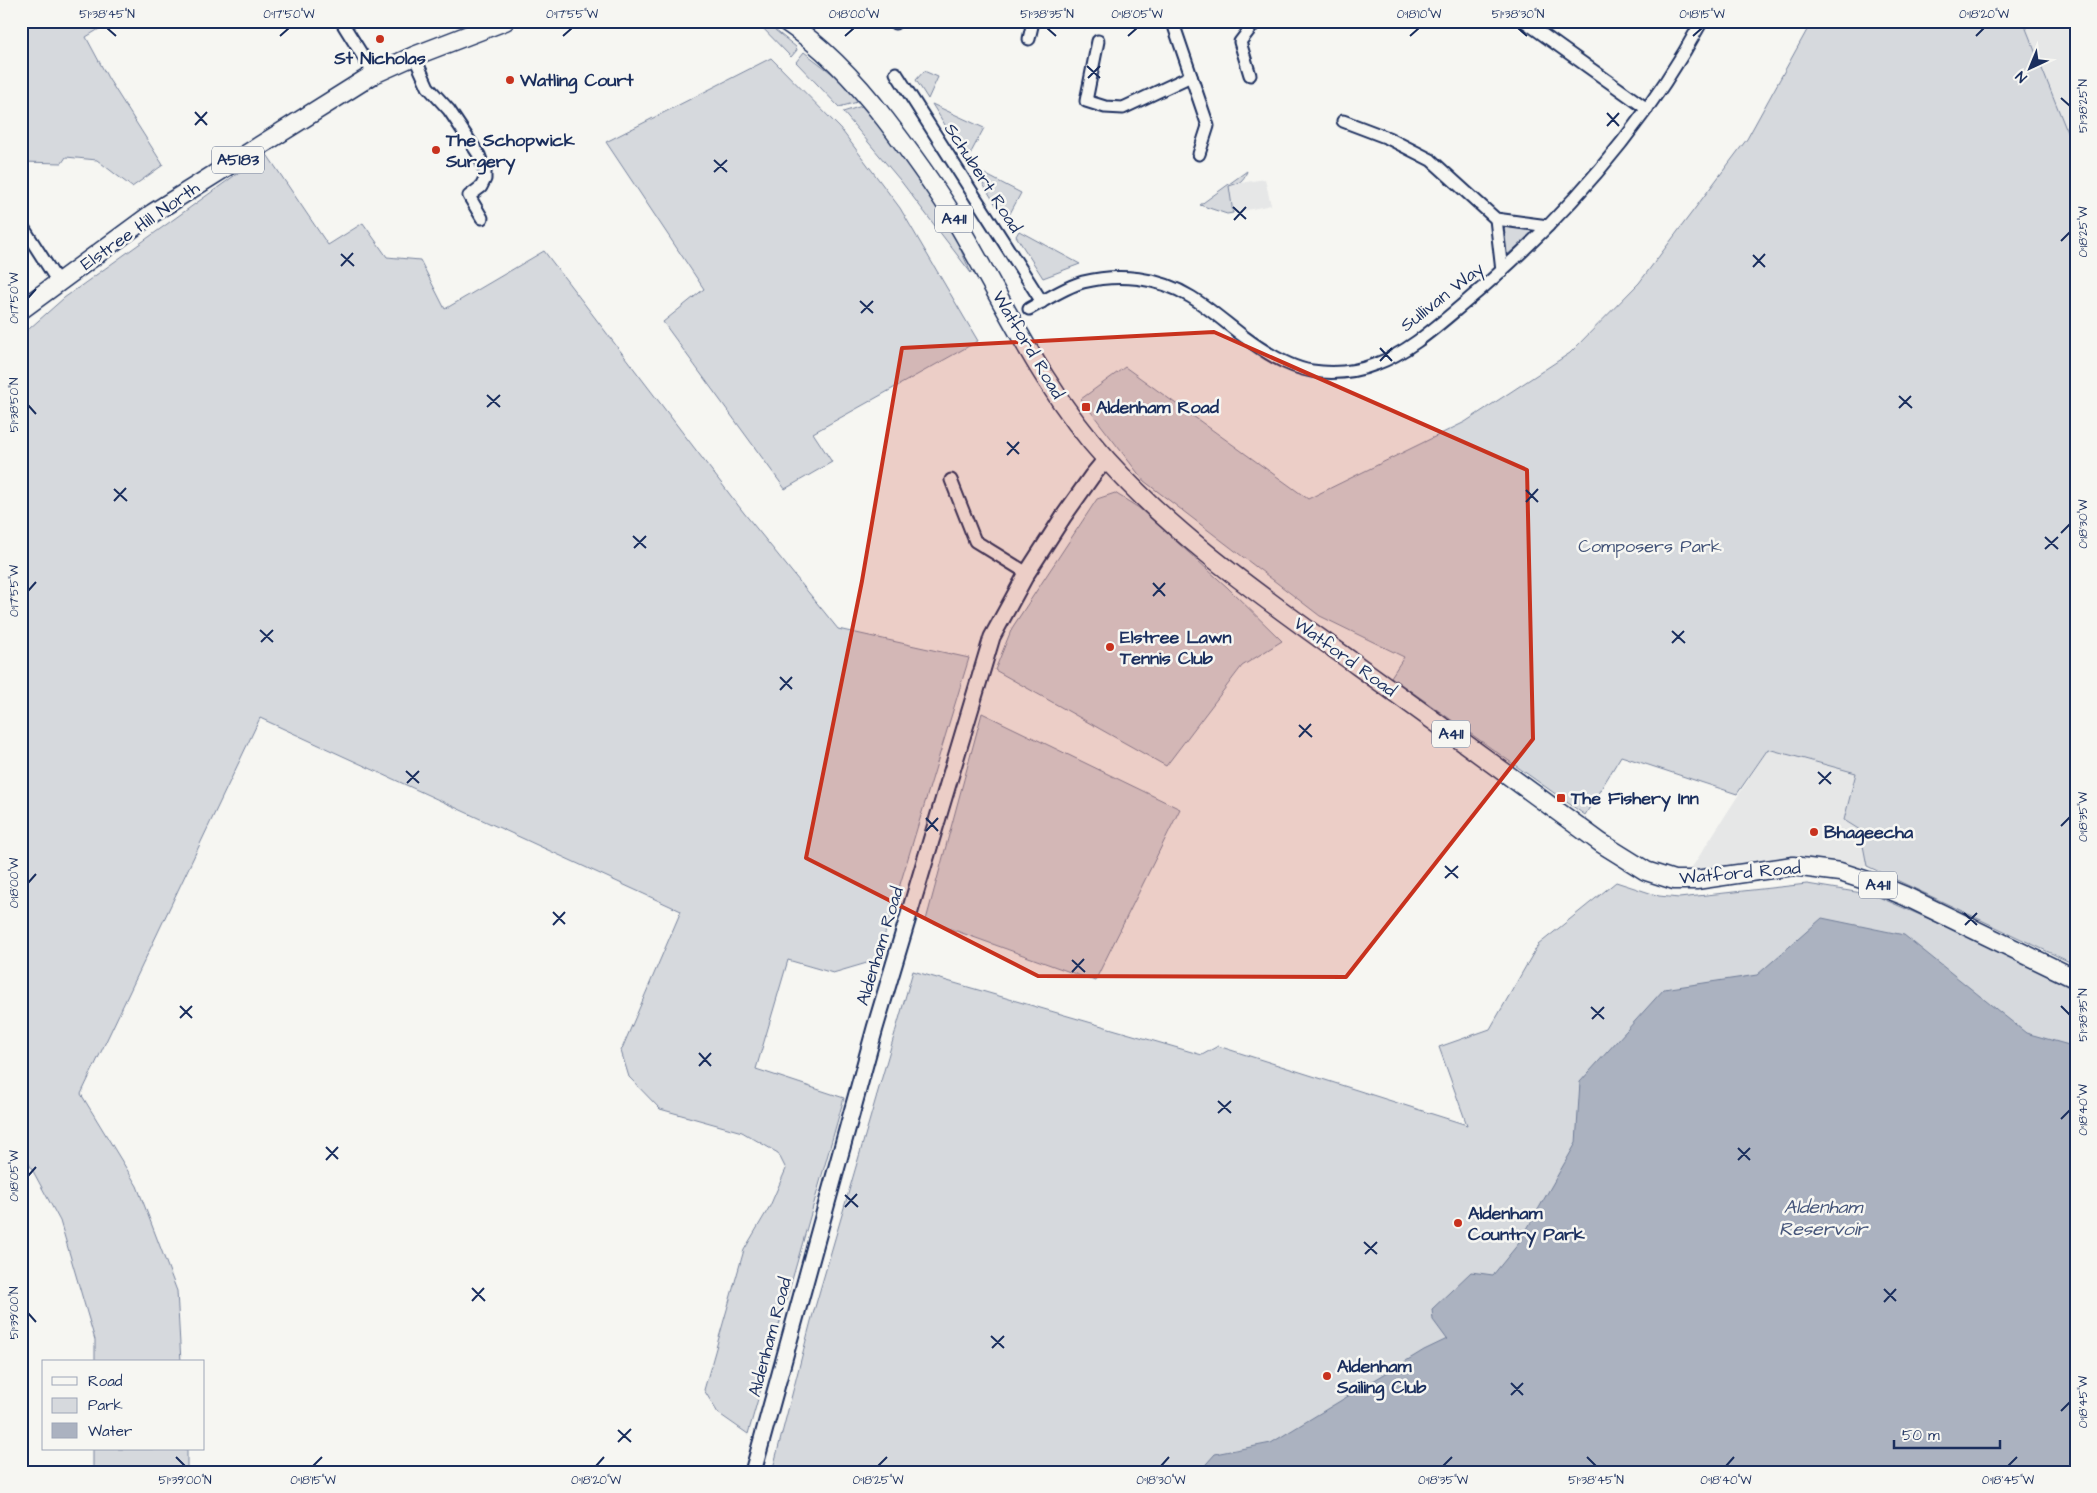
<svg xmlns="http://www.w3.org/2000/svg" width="2097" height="1493" font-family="'Architects Daughter',sans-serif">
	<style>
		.built { fill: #e6e7e7 }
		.green { fill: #d6d9dd; stroke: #78849e }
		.water { fill: #abb2c0; stroke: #717e99 }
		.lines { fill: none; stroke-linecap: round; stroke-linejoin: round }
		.street-casing { stroke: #1b2f5e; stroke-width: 15 }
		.secondary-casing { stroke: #1b2f5e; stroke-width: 19 }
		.primary-casing { stroke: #1b2f5e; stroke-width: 21 }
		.street { stroke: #f6f6f2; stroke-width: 11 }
		.secondary { stroke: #f6f6f2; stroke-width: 15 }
		.primary { stroke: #f6f6f2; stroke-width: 18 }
		.marked { fill: #c8321e; fill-opacity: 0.2; stroke: #c8321e; stroke-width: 4; stroke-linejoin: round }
		.ticks { fill: none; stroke: #1b2f5e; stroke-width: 2 }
		.poi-dot { fill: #c8321e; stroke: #f6f6f2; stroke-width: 2 }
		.labels { text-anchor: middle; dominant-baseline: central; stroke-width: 5; stroke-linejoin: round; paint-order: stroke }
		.shield { fill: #f6f6f2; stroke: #5d6b8a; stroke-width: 1 }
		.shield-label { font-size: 16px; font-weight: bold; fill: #1b2f5e }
		.poi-label { font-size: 18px; font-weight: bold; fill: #1b2f5e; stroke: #f6f6f2; text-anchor: start }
		.street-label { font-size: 18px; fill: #1b2f5e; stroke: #f6f6f2 }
		.park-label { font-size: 18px; fill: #405177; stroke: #f6f6f2 }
		.water-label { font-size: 19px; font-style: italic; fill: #46567b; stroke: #f6f6f2 }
		.neatline { fill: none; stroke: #1b2f5e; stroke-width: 2 }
		.ticks-label { font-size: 12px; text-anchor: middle; fill: #1b2f5e }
	</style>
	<rect width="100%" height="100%" fill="#f6f6f2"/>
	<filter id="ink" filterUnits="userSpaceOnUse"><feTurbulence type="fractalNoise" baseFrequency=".02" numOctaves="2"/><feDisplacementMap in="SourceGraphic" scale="10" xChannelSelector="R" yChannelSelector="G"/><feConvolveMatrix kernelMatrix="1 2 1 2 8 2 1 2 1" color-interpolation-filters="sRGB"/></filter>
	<g filter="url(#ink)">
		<g class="built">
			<path d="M 2023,21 L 2076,21 L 2076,154 Z"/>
			<path d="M 1265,179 L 1271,205 L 1233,213 L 1228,185 Z"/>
			<path d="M 1768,749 L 1856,773 L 1844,820 L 1860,830 L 1867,866 L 1855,868 L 1817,859 L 1795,858 L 1761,861 L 1689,872 Z"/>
		</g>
		<g class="green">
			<path d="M 21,21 L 112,21 L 86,37 L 108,78 L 163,165 L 132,187 L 97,160 L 66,157 L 62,163 L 21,162 Z"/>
			<path d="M 756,21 L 764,21 L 796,47 L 797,50 L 791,57 Z"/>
			<path d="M 1812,21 L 2023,21 L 2076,154 L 2076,965 L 1867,866 L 1860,830 L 1844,820 L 1856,773 L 1768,749 L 1737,794 L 1621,756 L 1585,815 L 1391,677 L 1404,657 L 1320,616 L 1144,481 L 1081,399 L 1125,367 L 1308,499 L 1465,422 L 1570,353 L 1639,283 L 1747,139 Z"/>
			<path d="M 804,52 L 847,85 L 861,101 L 839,107 L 796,62 Z"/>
			<path d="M 771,58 L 840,128 L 900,208 L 978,341 L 813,433 L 832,462 L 785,489 L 663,322 L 704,289 L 606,142 Z"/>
			<path d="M 924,71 L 938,77 L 928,99 L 916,80 Z"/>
			<path d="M 932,104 L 984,128 L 967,160 Z"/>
			<path d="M 865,105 L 923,184 L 955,237 L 971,273 L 900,180 L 843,112 Z"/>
			<path d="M 266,153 L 328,245 L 363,223 L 387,257 L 420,260 L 445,309 L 544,251 L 744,513 L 838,629 L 969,658 L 877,960 L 833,973 L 788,960 L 756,1069 L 844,1098 L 748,1434 L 718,1413 L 704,1390 L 744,1250 L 770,1206 L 786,1169 L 778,1153 L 742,1132 L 660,1109 L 629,1077 L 621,1051 L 681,911 L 260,718 L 81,1094 L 137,1186 L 177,1291 L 181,1362 L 95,1362 L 95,1340 L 60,1221 L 21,1149 L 21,336 L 64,298 Z"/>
			<path d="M 973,168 L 1021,193 L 1006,221 Z"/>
			<path d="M 1247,171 C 1243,182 1239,183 1229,186 L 1233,213 L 1227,214 L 1200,205 Z"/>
			<path d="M 1504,226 L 1521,229 L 1527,228 L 1531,231 L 1531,234 L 1507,255 L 1504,254 L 1505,241 L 1502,230 Z"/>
			<path d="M 1019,231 L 1080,264 L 1043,278 L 1016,236 Z"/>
			<path d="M 1115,493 L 1139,508 L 1227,587 L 1282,641 L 1242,666 L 1166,766 L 995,670 L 1012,628 L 1097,499 Z"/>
			<path d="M 982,713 L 1180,809 L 1095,981 L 926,920 Z"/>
			<path d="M 1616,882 L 1659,896 L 1679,898 L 1807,884 L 1874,895 L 1966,935 L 2076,989 L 2076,1472 L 772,1472 L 811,1321 L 913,971 L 1202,1055 L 1218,1046 L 1467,1125 L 1439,1047 L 1490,1029 L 1538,945 Z"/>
			<rect x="93" y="1449" width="94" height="23"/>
		</g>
		<path class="water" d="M 1822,918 L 1904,935 L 2026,1033 L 2076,1047 L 2076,1472 L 1199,1472 L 1215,1454 L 1271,1443 L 1424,1350 L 1447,1339 L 1433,1320 L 1432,1309 L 1471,1272 L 1493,1275 L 1519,1243 L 1576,1143 L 1580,1082 L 1664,989 L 1757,975 Z"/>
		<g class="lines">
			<defs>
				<g id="street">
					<path d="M 341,21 L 374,74"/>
					<path d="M 893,21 L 895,23"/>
					<path d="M 1169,21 L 1174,26 L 1208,126 L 1199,154"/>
					<path d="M 1524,21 L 1647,109"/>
					<path d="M 1029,39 L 1032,26 L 1030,21"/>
					<path d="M 1098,41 L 1086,101 L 1105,107 L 1123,108 L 1191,76"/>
					<path d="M 414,56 L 428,87 L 449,110 L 479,155 L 485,171 L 485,179 L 481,187 L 469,196 L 482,218"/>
					<path d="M 896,73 L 1042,302"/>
					<path d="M 1250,75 L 1240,42 L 1256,21"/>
					<path d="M 1343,121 L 1388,138 L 1431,160 L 1496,219 L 1548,226"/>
					<path d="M 1496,219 L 1502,271"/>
					<path d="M 21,224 L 58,282"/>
					<path d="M 1029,309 C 1046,300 1065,287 1083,282 C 1119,273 1159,277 1191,297 C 1209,308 1226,323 1243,336 C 1263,351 1287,367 1312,371 C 1333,374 1356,372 1376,364 C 1407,353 1436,327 1461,306 C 1557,226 1642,131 1702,21"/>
					<path d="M 951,480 L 975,541 L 1027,573"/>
				</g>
				<path id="secondary" d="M 753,1472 L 875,1028 L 992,637 L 1027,573 L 1063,517 L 1092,476 L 1106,459"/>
				<g id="primary">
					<path d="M 785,21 C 825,48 856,81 885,119 C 908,149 930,179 950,211 C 1001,295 1040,387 1107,460 C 1180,541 1270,602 1358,666 C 1439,724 1520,784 1601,843 L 1646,871 L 1674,880 L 1696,880 L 1793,866 L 1840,872 L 1871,882 L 1905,896 L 2076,979"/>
					<path d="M 21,310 L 153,213 L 374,74 L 414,56 L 505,21"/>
				</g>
			</defs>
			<use href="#street" class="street-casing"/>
			<use href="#secondary" class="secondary-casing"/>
			<use href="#primary" class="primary-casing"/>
			<use href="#street" class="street"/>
			<use href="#secondary" class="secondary"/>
			<use href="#primary" class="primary"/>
		</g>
	</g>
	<path class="marked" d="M 1214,332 L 1527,470 L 1533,739 L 1346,977 L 1038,976 L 806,858 L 862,581 L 902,348 Z"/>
	<path class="ticks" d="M 107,28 L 116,36M 1047,28 L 1056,36M 1518,28 L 1527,36M 280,36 L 289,28M 563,36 L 572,28M 845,36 L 854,28M 1128,36 L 1137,28M 1410,36 L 1419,28M 1693,36 L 1702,28M 1976,36 L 1984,28M 1087,66 L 1100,78M 1088,78 L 1100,66M 2061,98 L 2070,106M 195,112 L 207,125M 1607,113 L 1619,126M 195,125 L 207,112M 1607,126 L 1619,113M 714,160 L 727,172M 714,172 L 727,160M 1233,207 L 1246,219M 1234,220 L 1246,207M 2061,241 L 2070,232M 341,254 L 354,266M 1753,255 L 1765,267M 341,266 L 353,253M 1753,267 L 1765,254M 28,298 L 36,289M 860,301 L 873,313M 861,313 L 873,301M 1380,348 L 1392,361M 1380,361 L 1392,348M 487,395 L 500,407M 1899,396 L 1912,408M 28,405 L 36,414M 487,407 L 500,395M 1899,408 L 1911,396M 1007,442 L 1019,454M 1007,455 L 1019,442M 114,489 L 127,501M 1526,490 L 1538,502M 114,501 L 126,488M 1526,502 L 1538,489M 2061,533 L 2070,524M 633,536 L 646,548M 2045,537 L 2058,549M 634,548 L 646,536M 2045,549 L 2058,537M 1153,583 L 1165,596M 28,591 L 36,582M 1153,596 L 1165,583M 260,630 L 273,642M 1672,631 L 1685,643M 261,642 L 273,630M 1672,643 L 1684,631M 780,677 L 792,689M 780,690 L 792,677M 1299,725 L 1312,737M 1299,737 L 1311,724M 406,771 L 419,783M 1818,772 L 1831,784M 407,783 L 419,771M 1819,784 L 1831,772M 926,818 L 938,831M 2061,826 L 2070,817M 926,831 L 938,818M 1445,866 L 1458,878M 1445,878 L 1458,866M 28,883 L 36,874M 553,912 L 565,924M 1964,913 L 1977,925M 553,925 L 565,912M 1965,925 L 1977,913M 1072,960 L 1085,972M 1072,972 L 1084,959M 180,1006 L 192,1018M 2061,1006 L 2070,1015M 1591,1007 L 1604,1019M 180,1018 L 192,1006M 1592,1019 L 1604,1007M 699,1053 L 711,1066M 699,1066 L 711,1053M 1218,1101 L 1231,1113M 1218,1113 L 1231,1101M 2061,1119 L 2070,1110M 326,1147 L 338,1159M 1738,1148 L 1750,1160M 326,1160 L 338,1147M 1738,1160 L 1750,1148M 28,1176 L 36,1167M 845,1195 L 858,1207M 845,1207 L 857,1194M 1364,1242 L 1377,1254M 1365,1254 L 1377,1242M 472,1288 L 485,1301M 1884,1289 L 1896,1301M 472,1301 L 484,1288M 1884,1302 L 1896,1289M 28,1313 L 36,1322M 991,1336 L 1004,1348M 992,1348 L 1004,1336M 1511,1383 L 1523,1395M 1511,1395 L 1523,1383M 2061,1411 L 2070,1402M 618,1430 L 631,1442M 618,1442 L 631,1429M 176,1457 L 185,1466M 1587,1457 L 1596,1466M 313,1466 L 322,1457M 596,1466 L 604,1457M 878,1466 L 887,1457M 1161,1466 L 1169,1457M 1443,1466 L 1452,1457M 1726,1466 L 1734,1457M 2008,1466 L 2017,1457"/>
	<g class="poi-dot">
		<circle cx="380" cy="39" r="5"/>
		<circle cx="510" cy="80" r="5"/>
		<circle cx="436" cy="150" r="5"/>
		<rect x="1081" y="402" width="10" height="10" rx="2.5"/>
		<circle cx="1110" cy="647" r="5"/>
		<rect x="1556" y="793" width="10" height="10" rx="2.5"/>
		<circle cx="1814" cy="832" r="5"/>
		<circle cx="1458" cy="1223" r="5"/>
		<circle cx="1327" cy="1376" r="5"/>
	</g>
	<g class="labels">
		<g class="shield">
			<rect x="212" y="146.5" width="52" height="27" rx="4"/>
			<rect x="935" y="205.5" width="38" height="27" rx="4"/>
			<rect x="1432" y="720.5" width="38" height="27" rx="4"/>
			<rect x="1859" y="871.5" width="38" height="27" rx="4"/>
		</g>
		<g class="shield-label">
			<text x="238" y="160">A5183</text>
			<text x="954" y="219">A411</text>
			<text x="1451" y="734">A411</text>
			<text x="1878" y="885">A411</text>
		</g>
		<g class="poi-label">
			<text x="380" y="58" text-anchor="middle">St Nicholas</text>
			<text x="520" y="80">Watling Court</text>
			<text x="446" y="140">The Schopwick<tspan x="446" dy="21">Surgery</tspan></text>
			<text x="1096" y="407">Aldenham Road</text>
			<text x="1120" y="637">Elstree Lawn<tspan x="1120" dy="21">Tennis Club</tspan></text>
			<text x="1571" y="798">The Fishery Inn</text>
			<text x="1824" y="832">Bhageecha</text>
			<text x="1468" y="1213">Aldenham<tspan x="1468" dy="21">Country Park</tspan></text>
			<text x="1337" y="1366">Aldenham<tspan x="1337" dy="21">Sailing Club</tspan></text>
		</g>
		<g class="street-label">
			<text transform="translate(983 178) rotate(57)">Schubert Road</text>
			<text transform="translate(140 226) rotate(-35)">Elstree Hill North</text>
			<text transform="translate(1442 297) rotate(-38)">Sullivan Way</text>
			<text transform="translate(1028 345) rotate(59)">Watford Road</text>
			<text transform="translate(1345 657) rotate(36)">Watford Road</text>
			<text transform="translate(1740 873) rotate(-5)">Watford Road</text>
			<text transform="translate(880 946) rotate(-73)">Aldenham Road</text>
			<text transform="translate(770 1337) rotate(-75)">Aldenham Road</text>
		</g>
		<g class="park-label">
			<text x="1650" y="546">Composers Park</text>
		</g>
		<g class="water-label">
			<text x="1823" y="1207">Aldenham<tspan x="1823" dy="22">Reservoir</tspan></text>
		</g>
	</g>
	<rect width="2097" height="1493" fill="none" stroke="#f6f6f2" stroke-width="55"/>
	<rect x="42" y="1360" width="162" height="90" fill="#f6f6f2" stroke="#9ea6b7"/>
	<rect x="52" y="1377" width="25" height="8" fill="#f6f6f2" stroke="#9ea6b7"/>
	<text x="88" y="1386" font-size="15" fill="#1b2f5e">Road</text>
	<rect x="52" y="1398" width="25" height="15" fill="#d6d9dd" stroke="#9ea6b7"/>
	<text x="88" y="1410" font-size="15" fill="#1b2f5e">Park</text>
	<rect x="52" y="1423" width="25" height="15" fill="#abb2c0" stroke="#9ea6b7"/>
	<text x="88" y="1436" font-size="15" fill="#1b2f5e">Water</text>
	<g transform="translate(2030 68) rotate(224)" stroke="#f6f6f2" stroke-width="4" paint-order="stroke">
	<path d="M0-4L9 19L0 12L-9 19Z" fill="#1b2f5e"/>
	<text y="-8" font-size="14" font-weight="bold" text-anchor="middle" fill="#1b2f5e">N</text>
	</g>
	<path d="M1894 1440v8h106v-8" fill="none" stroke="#1b2f5e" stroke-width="2.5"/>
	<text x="1902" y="1440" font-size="15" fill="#1b2f5e" stroke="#f6f6f2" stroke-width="4" paint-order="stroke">50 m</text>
	<rect x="28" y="28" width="2042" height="1438" class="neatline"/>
	<g class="ticks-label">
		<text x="107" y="18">51°38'45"N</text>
		<text x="289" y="18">0°17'50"W</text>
		<text x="572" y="18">0°17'55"W</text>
		<text x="854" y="18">0°18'00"W</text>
		<text x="1047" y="18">51°38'35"N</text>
		<text x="1137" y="18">0°18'05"W</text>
		<text x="1419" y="18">0°18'10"W</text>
		<text x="1518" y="18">51°38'30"N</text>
		<text x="1702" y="18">0°18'15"W</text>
		<text x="1984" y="18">0°18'20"W</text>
		<text transform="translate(2083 106) rotate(-90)" y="4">51°38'25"N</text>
		<text transform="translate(2083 232) rotate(-90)" y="4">0°18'25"W</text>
		<text transform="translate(14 298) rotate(-90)" y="4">0°17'50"W</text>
		<text transform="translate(14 405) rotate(-90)" y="4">51°38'50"N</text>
		<text transform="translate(2083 524) rotate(-90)" y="4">0°18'30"W</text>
		<text transform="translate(14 591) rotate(-90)" y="4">0°17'55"W</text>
		<text transform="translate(2083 817) rotate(-90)" y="4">0°18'35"W</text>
		<text transform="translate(14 883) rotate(-90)" y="4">0°18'00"W</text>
		<text transform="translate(2083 1015) rotate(-90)" y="4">51°38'35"N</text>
		<text transform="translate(2083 1110) rotate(-90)" y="4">0°18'40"W</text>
		<text transform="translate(14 1176) rotate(-90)" y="4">0°18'05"W</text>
		<text transform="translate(14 1313) rotate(-90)" y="4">51°39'00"N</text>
		<text transform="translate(2083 1402) rotate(-90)" y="4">0°18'45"W</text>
		<text x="185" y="1484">51°39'00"N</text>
		<text x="313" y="1484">0°18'15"W</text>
		<text x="596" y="1484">0°18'20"W</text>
		<text x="878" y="1484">0°18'25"W</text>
		<text x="1161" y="1484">0°18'30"W</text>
		<text x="1443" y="1484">0°18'35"W</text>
		<text x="1596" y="1484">51°38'45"N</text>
		<text x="1726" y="1484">0°18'40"W</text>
		<text x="2008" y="1484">0°18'45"W</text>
	</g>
</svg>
